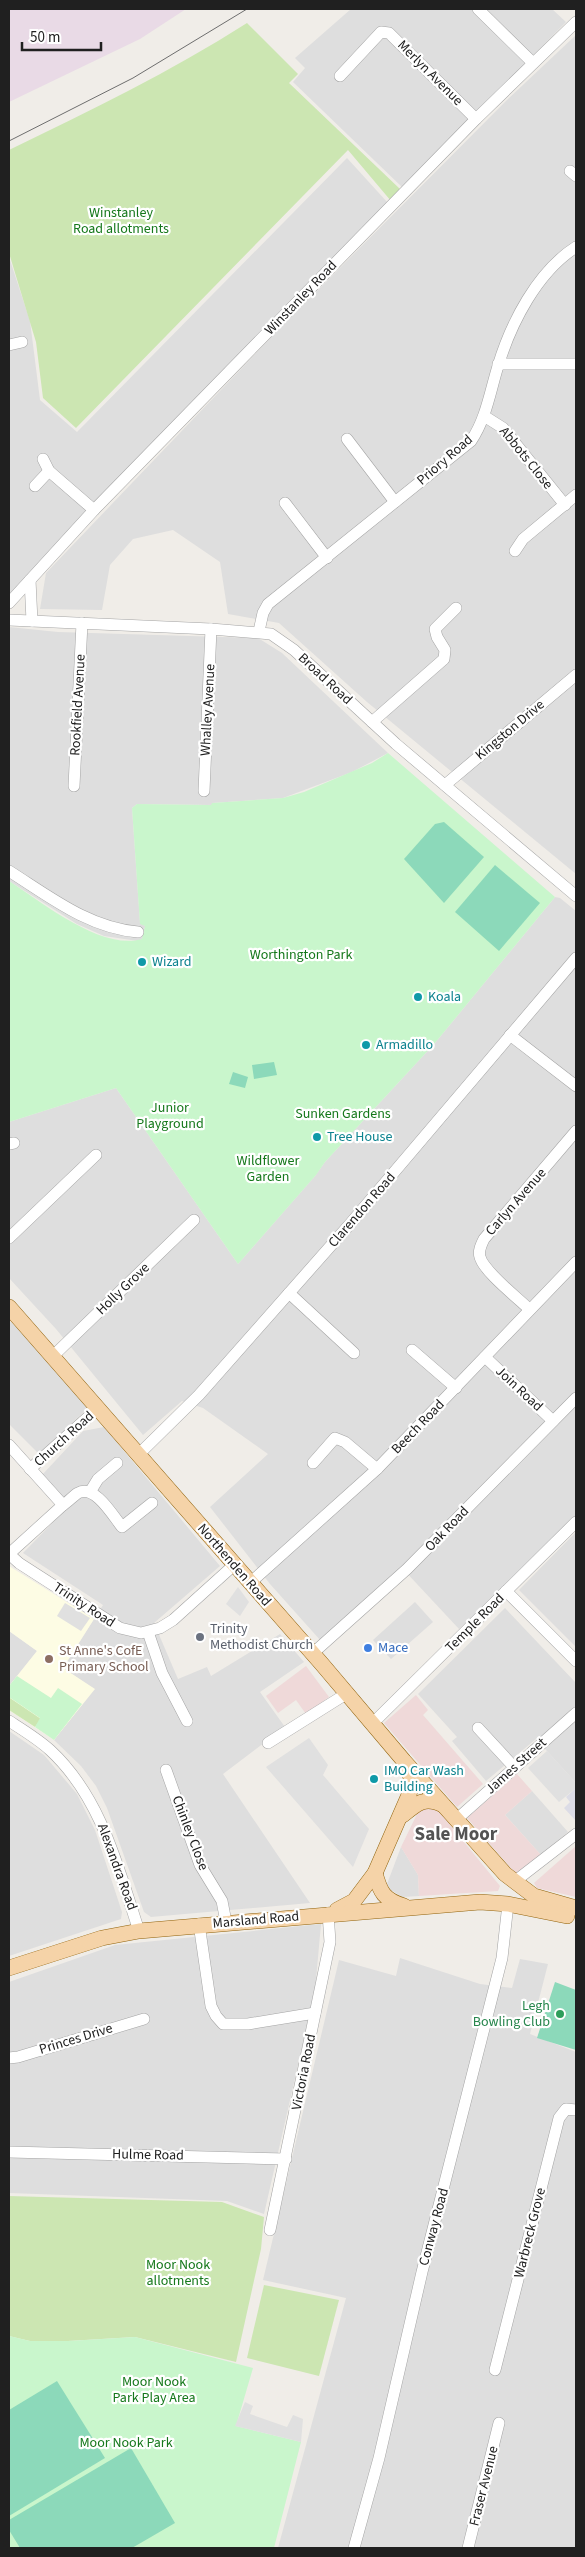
<svg xmlns="http://www.w3.org/2000/svg" width="585" height="2557" font-family="'Source Sans 3',sans-serif">
	<style>
		.residential { fill: #dedede }
		.commercial { fill: #efd9d9 }
		.industrial { fill: #e9dae6 }
		.education { fill: #fdfce4 }
		.grass { fill: #cce6b2 }
		.park { fill: #c9f6cc }
		.pitch { fill: #8cd9ba }
		.parking { fill: #e0e0e0 }
		.plaza { fill: #dcdce6 }
		.lines { fill: none; stroke-linecap: round; stroke-linejoin: round }
		.minor-casing { stroke: #a4a4a4; stroke-width: 12 }
		.major-casing { stroke: #91630c; stroke-width: 16 }
		.minor { stroke: #fff; stroke-width: 11 }
		.major { stroke: #f5d3a8; stroke-width: 15 }
		.tram { stroke: #6e6e6e; stroke-width: 1 }
		.culture-dot { fill: #0f9aa8; stroke: #fff; stroke-width: 2 }
		.worship-dot { fill: #6b7280; stroke: #fff; stroke-width: 2 }
		.shop-dot { fill: #3f7fe0; stroke: #fff; stroke-width: 2 }
		.education-dot { fill: #8d6e63; stroke: #fff; stroke-width: 2 }
		.leisure-dot { fill: #2e9e5b; stroke: #fff; stroke-width: 2 }
		.labels { text-anchor: middle; dominant-baseline: central; stroke-width: 4.5; stroke-linejoin: round; paint-order: stroke }
		.street-label { font-size: 14px; fill: #202020; stroke: #fff }
		.park-label { font-size: 14px; fill: #15781b; stroke: #fff }
		.culture-label { font-size: 14px; fill: #0d838f; stroke: #fff; text-anchor: start }
		.worship-label { font-size: 14px; fill: #5b616d; stroke: #fff; text-anchor: start }
		.shop-label { font-size: 14px; fill: #366cbe; stroke: #fff; text-anchor: start }
		.education-label { font-size: 14px; fill: #785e54; stroke: #fff; text-anchor: start }
		.leisure-label { font-size: 14px; fill: #27864d; stroke: #fff; text-anchor: end }
		.district-label { font-size: 19px; font-weight: bold; fill: #535353; stroke: #fff }
	</style>
	<rect width="100%" height="100%" fill="#f0ede8"/>
	<g class="residential">
		<path d="M 351,9 L 552,9 L 566,22 L 403,188 L 293,82 L 305,68 L 295,58 Z"/>
		<path d="M 576,35 L 576,874 L 367,702 L 279,623 L 228,614 L 220,562 L 173,530 L 133,539 L 110,565 L 102,610 L 40,609 L 46,573 L 281,327 L 508,99 Z"/>
		<path d="M 347,158 L 388,203 L 9,595 L 9,257 L 30,321 L 40,400 L 77,432 Z"/>
		<path d="M 9,627 L 58,632 L 258,638 L 282,653 L 388,753 L 352,772 L 283,798 L 212,803 L 212,805 L 137,804 L 132,808 L 140,923 L 145,926 L 144,934 L 142,939 L 138,941 L 104,936 L 77,924 L 9,881 Z"/>
		<path d="M 555,897 L 560,898 L 576,911 L 576,1515 L 532,1562 L 459,1629 L 403,1569 L 321,1641 L 270,1584 L 210,1507 L 268,1454 L 203,1408 L 182,1401 L 143,1435 L 56,1329 L 9,1278 L 9,1122 L 116,1088 L 238,1264 L 315,1176 L 325,1162 L 435,1043 Z"/>
		<path d="M 11,1322 L 90,1406 L 39,1454 L 9,1424 L 9,1323 Z"/>
		<path d="M 104,1427 L 220,1566 L 154,1623 L 178,1679 L 207,1667 L 211,1676 L 280,1634 L 304,1662 L 260,1692 L 285,1727 L 223,1774 L 310,1903 L 151,1917 L 144,1912 L 107,1808 L 96,1786 L 81,1766 L 54,1740 L 94,1689 L 63,1668 L 103,1605 L 23,1553 L 70,1505 L 42,1475 L 83,1431 Z"/>
		<path d="M 576,1532 L 576,1647 L 519,1590 Z"/>
		<path d="M 415,1602 L 433,1622 L 391,1659 L 373,1640 Z"/>
		<path d="M 505,1608 L 576,1683 L 576,1783 L 536,1739 L 486,1781 L 452,1741 L 457,1737 L 418,1694 Z"/>
		<path d="M 9,1631 L 37,1651 L 9,1686 Z"/>
		<path d="M 9,1731 L 44,1755 L 77,1794 L 95,1830 L 122,1912 L 121,1919 L 9,1956 Z"/>
		<path d="M 532,1791 L 568,1832 L 541,1855 L 505,1815 Z"/>
		<path d="M 401,1847 L 418,1875 L 419,1896 L 402,1897 L 391,1890 L 387,1884 Z"/>
		<path d="M 321,1924 L 315,1991 L 264,2214 L 227,2201 L 9,2193 L 9,1982 L 115,1945 Z"/>
		<path d="M 400,1958 L 480,1984 L 512,1988 L 520,1959 L 548,1964 L 530,2034 L 576,2052 L 576,2548 L 278,2548 L 346,2298 L 263,2280 L 339,1960 L 396,1976 Z"/>
	</g>
	<g class="commercial">
		<path d="M 306,1666 L 329,1697 L 306,1714 L 296,1700 L 278,1713 L 266,1696 Z"/>
		<path d="M 416,1695 L 428,1710 L 423,1715 L 483,1784 L 457,1807 L 384,1723 Z"/>
		<path d="M 517,1774 L 532,1791 L 505,1815 L 541,1855 L 518,1876 L 467,1818 Z"/>
		<path d="M 433,1804 L 500,1886 L 498,1891 L 419,1896 L 418,1875 L 401,1847 L 419,1810 Z"/>
		<path d="M 576,1846 L 576,1897 L 537,1888 L 534,1883 Z"/>
	</g>
	<path class="industrial" d="M 9,9 L 186,9 L 140,39 L 9,102 Z"/>
	<path class="education" d="M 9,1566 L 94,1619 L 63,1668 L 95,1689 L 54,1740 L 9,1710 L 9,1686 L 37,1651 L 9,1631 Z"/>
	<g class="grass">
		<path d="M 247,23 L 298,74 L 289,83 L 400,189 L 391,201 L 348,150 L 76,428 L 43,398 L 36,342 L 9,253 L 9,150 C 90,111 170,72 247,23 Z"/>
		<path d="M 10,1698 L 41,1719 L 35,1727 L 9,1710 Z"/>
		<path d="M 9,2196 L 222,2202 L 264,2217 L 261,2249 L 236,2362 L 135,2337 L 68,2341 L 30,2341 L 9,2336 Z"/>
		<path d="M 264,2285 L 339,2300 L 319,2376 L 247,2358 Z"/>
	</g>
	<g class="park">
		<path d="M 388,753 L 555,897 L 435,1043 L 325,1162 L 316,1175 L 238,1264 L 116,1088 L 9,1122 L 9,881 C 42,902 101,951 142,939 L 145,926 L 140,924 L 132,808 L 137,804 L 211,805 L 212,803 L 283,798 L 304,792 L 372,763 Z"/>
		<path d="M 17,1676 L 51,1698 L 58,1688 L 82,1704 L 54,1740 L 35,1727 L 40,1718 L 9,1697 L 9,1686 Z"/>
		<path d="M 9,2336 L 30,2341 L 68,2341 L 135,2337 L 253,2368 L 236,2426 L 301,2442 L 274,2548 L 9,2548 Z"/>
	</g>
	<g class="pitch">
		<path d="M 444,822 L 484,857 L 444,903 L 404,859 L 435,824 Z"/>
		<path d="M 495,865 L 540,903 L 499,951 L 455,912 Z"/>
		<path d="M 274,1062 L 277,1075 L 254,1079 L 252,1065 Z"/>
		<path d="M 233,1072 L 248,1077 L 245,1088 L 229,1084 Z"/>
		<path d="M 555,1982 L 576,1990 L 576,2050 L 537,2038 Z"/>
		<path d="M 57,2381 L 105,2458 L 9,2516 L 9,2410 Z"/>
		<path d="M 131,2448 L 175,2523 L 132,2548 L 20,2548 L 9,2530 L 9,2520 Z"/>
	</g>
	<g class="parking">
		<path d="M 238,1587 L 249,1602 L 240,1616 L 226,1604 Z"/>
		<path d="M 65,1603 L 90,1618 L 81,1631 L 57,1616 Z"/>
		<path d="M 309,1738 L 328,1765 L 323,1775 L 369,1829 L 353,1867 L 266,1767 Z"/>
		<path d="M 547,1751 L 576,1783 L 576,1788 L 559,1802 L 528,1768 Z"/>
		<path d="M 245,2402 L 253,2406 L 250,2414 L 287,2427 L 293,2415 L 303,2419 L 301,2442 L 235,2426 Z"/>
	</g>
	<path class="plaza" d="M 576,1788 L 576,1821 L 564,1808 L 570,1802 L 566,1797 Z"/>
	<g class="lines">
		<defs>
			<g id="minor">
				<path d="M 478,9 L 533,63"/>
				<path d="M 340,76 L 381,32 L 389,33 L 476,119"/>
				<path d="M 570,171 L 576,176"/>
				<path d="M 9,345 L 22,342"/>
				<path d="M 498,364 L 576,364"/>
				<path d="M 484,416 L 503,428 L 565,505"/>
				<path d="M 347,439 L 395,502"/>
				<path d="M 43,459 L 49,471 L 94,510"/>
				<path d="M 35,486 L 49,471"/>
				<path d="M 285,503 L 327,558"/>
				<path d="M 515,551 L 523,539 L 576,495"/>
				<path d="M 30,580 L 32,621"/>
				<path d="M 9,603 L 94,510 L 476,119 L 576,22"/>
				<path d="M 9,620 L 211,629 L 271,634 L 294,650 L 396,744 L 576,896"/>
				<path d="M 259,631 L 263,613 L 268,604 L 471,441 C 486,419 490,392 498,366 C 511,323 537,272 576,247"/>
				<path d="M 372,722 L 444,659 L 445,650 L 437,637 L 435,629 L 456,608"/>
				<path d="M 445,785 L 576,675"/>
				<path d="M 74,786 L 82,623"/>
				<path d="M 204,791 L 211,629"/>
				<path d="M 9,871 C 50,897 89,928 138,932"/>
				<path d="M 510,1035 L 576,1086"/>
				<path d="M 9,1144 L 14,1143"/>
				<path d="M 9,1238 L 96,1155"/>
				<path d="M 289,1293 L 354,1353"/>
				<path d="M 529,1309 C 518,1298 484,1272 480,1257 C 478,1251 481,1245 484,1239 L 576,1131"/>
				<path d="M 412,1350 L 456,1388"/>
				<path d="M 52,1357 L 194,1220"/>
				<path d="M 485,1357 L 553,1421"/>
				<path d="M 9,1445 L 63,1505 L 9,1554"/>
				<path d="M 138,1455 L 199,1395 L 350,1224 L 576,958"/>
				<path d="M 313,1463 L 335,1438 L 345,1442 L 377,1469"/>
				<path d="M 30,1469 L 97,1409"/>
				<path d="M 90,1492 L 98,1479 L 117,1463"/>
				<path d="M 63,1505 C 68,1502 73,1496 78,1493 C 95,1484 113,1516 122,1527 L 152,1503"/>
				<path d="M 9,1554 L 19,1563 L 120,1628 L 141,1633 L 160,1628 L 173,1620 L 234,1565"/>
				<path d="M 250,1583 L 377,1469 L 576,1262"/>
				<path d="M 506,1591 L 576,1661"/>
				<path d="M 148,1632 L 162,1673 L 187,1721"/>
				<path d="M 312,1654 L 407,1569 L 576,1398"/>
				<path d="M 9,1721 C 23,1730 38,1739 50,1750 C 101,1797 118,1867 139,1931"/>
				<path d="M 373,1723 L 576,1522"/>
				<path d="M 478,1728 L 514,1767"/>
				<path d="M 268,1743 L 346,1694"/>
				<path d="M 166,1770 L 200,1865 L 222,1901 L 226,1922"/>
				<path d="M 457,1819 L 576,1713"/>
				<path d="M 514,1882 L 576,1834"/>
				<path d="M 199,1924 L 211,2006 L 216,2016 L 223,2024 L 248,2024 L 315,2013"/>
				<path d="M 9,2058 L 18,2057 L 144,2019"/>
				<path d="M 9,2152 L 286,2159"/>
				<path d="M 270,2230 L 330,1942 L 328,1913"/>
				<path d="M 495,2370 L 559,2118 L 566,2109 L 576,2110"/>
				<path d="M 354,2548 L 379,2458 L 422,2272 L 502,1958 L 508,1904"/>
				<path d="M 468,2548 L 499,2423"/>
			</g>
			<g id="major">
				<path d="M 9,1307 L 321,1663 L 404,1761 L 505,1874 L 534,1896 L 576,1908"/>
				<path d="M 403,1815 C 417,1803 425,1796 443,1805"/>
				<path d="M 375,1873 C 380,1892 384,1900 404,1906"/>
				<path d="M 337,1910 L 354,1901 L 375,1873 L 409,1795 L 412,1779 L 406,1767"/>
				<path d="M 9,1968 L 102,1938 L 139,1931 L 480,1902 L 508,1904 L 567,1916"/>
			</g>
		</defs>
		<use href="#minor" class="minor-casing"/>
		<use href="#major" class="major-casing"/>
		<use href="#minor" class="minor"/>
		<use href="#major" class="major"/>
		<path class="tram" d="M 9,141 L 133,78 L 247,9"/>
	</g>
	<g class="culture-dot">
		<circle cx="142" cy="962" r="5"/>
		<circle cx="418" cy="997" r="5"/>
		<circle cx="366" cy="1045" r="5"/>
		<circle cx="317" cy="1137" r="5"/>
		<circle cx="374" cy="1779" r="5"/>
	</g>
	<circle class="worship-dot" cx="200" cy="1637" r="5"/>
	<circle class="shop-dot" cx="368" cy="1648" r="5"/>
	<circle class="education-dot" cx="49" cy="1659" r="5"/>
	<circle class="leisure-dot" cx="560" cy="2014" r="5"/>
	<g class="labels">
		<g class="street-label">
			<text transform="translate(430 73) rotate(45)">Merlyn Avenue</text>
			<text transform="translate(301 298) rotate(-46)">Winstanley Road</text>
			<text transform="translate(526 458) rotate(51)">Abbots Close</text>
			<text transform="translate(445 460) rotate(-41)">Priory Road</text>
			<text transform="translate(325 679) rotate(43)">Broad Road</text>
			<text transform="translate(78 705) rotate(-87)">Rookfield Avenue</text>
			<text transform="translate(208 710) rotate(-87)">Whalley Avenue</text>
			<text transform="translate(510 730) rotate(-40)">Kingston Drive</text>
			<text transform="translate(516 1202) rotate(-49)">Carlyn Avenue</text>
			<text transform="translate(362 1210) rotate(-49)">Clarendon Road</text>
			<text transform="translate(123 1289) rotate(-44)">Holly Grove</text>
			<text transform="translate(519 1389) rotate(43)">Join Road</text>
			<text transform="translate(418 1427) rotate(-46)">Beech Road</text>
			<text transform="translate(64 1439) rotate(-42)">Church Road</text>
			<text transform="translate(447 1529) rotate(-46)">Oak Road</text>
			<text transform="translate(234 1565) rotate(49)">Northenden Road</text>
			<text transform="translate(84 1605) rotate(33)">Trinity Road</text>
			<text transform="translate(475 1623) rotate(-45)">Temple Road</text>
			<text transform="translate(516 1766) rotate(-42)">James Street</text>
			<text transform="translate(190 1833) rotate(69)">Chinley Close</text>
			<text transform="translate(117 1867) rotate(70)">Alexandra Road</text>
			<text transform="translate(256 1920) rotate(-5)">Marsland Road</text>
			<text transform="translate(76 2039) rotate(-17)">Princes Drive</text>
			<text transform="translate(304 2072) rotate(-79)">Victoria Road</text>
			<text transform="translate(148 2155) rotate(1)">Hulme Road</text>
			<text transform="translate(434 2227) rotate(-75)">Conway Road</text>
			<text transform="translate(530 2233) rotate(-76)">Warbreck Grove</text>
			<text transform="translate(484 2486) rotate(-76)">Fraser Avenue</text>
		</g>
		<g class="park-label">
			<text x="121" y="213">Winstanley<tspan x="121" dy="16">Road allotments</tspan></text>
			<text x="301" y="955">Worthington Park</text>
			<text x="170" y="1108">Junior<tspan x="170" dy="16">Playground</tspan></text>
			<text x="343" y="1114">Sunken Gardens</text>
			<text x="268" y="1161">Wildflower<tspan x="268" dy="16">Garden</tspan></text>
			<text x="178" y="2265">Moor Nook<tspan x="178" dy="16">allotments</tspan></text>
			<text x="154" y="2382">Moor Nook<tspan x="154" dy="16">Park Play Area</tspan></text>
			<text x="126" y="2443">Moor Nook Park</text>
		</g>
		<g class="culture-label">
			<text x="152" y="962">Wizard</text>
			<text x="428" y="997">Koala</text>
			<text x="376" y="1045">Armadillo</text>
			<text x="327" y="1137">Tree House</text>
			<text x="384" y="1771">IMO Car Wash<tspan x="384" dy="16">Building</tspan></text>
		</g>
		<g class="worship-label">
			<text x="210" y="1629">Trinity<tspan x="210" dy="16">Methodist Church</tspan></text>
		</g>
		<g class="shop-label">
			<text x="378" y="1648">Mace</text>
		</g>
		<g class="education-label">
			<text x="59" y="1651">St Anne's CofE<tspan x="59" dy="16">Primary School</tspan></text>
		</g>
		<g class="leisure-label">
			<text x="550" y="2006">Legh<tspan x="550" dy="16">Bowling Club</tspan></text>
		</g>
		<g class="district-label">
			<text x="456" y="1834">Sale Moor</text>
		</g>
	</g>
	<rect width="585" height="2557" fill="none" stroke="#202020" stroke-width="20"/>
	<path d="M22 42v8h79v-8" fill="none" stroke="#202020" stroke-width="2.5"/>
	<text x="30" y="42" font-size="15" fill="#202020" stroke="#ffffff" stroke-width="4" paint-order="stroke">50 m</text>
</svg>
